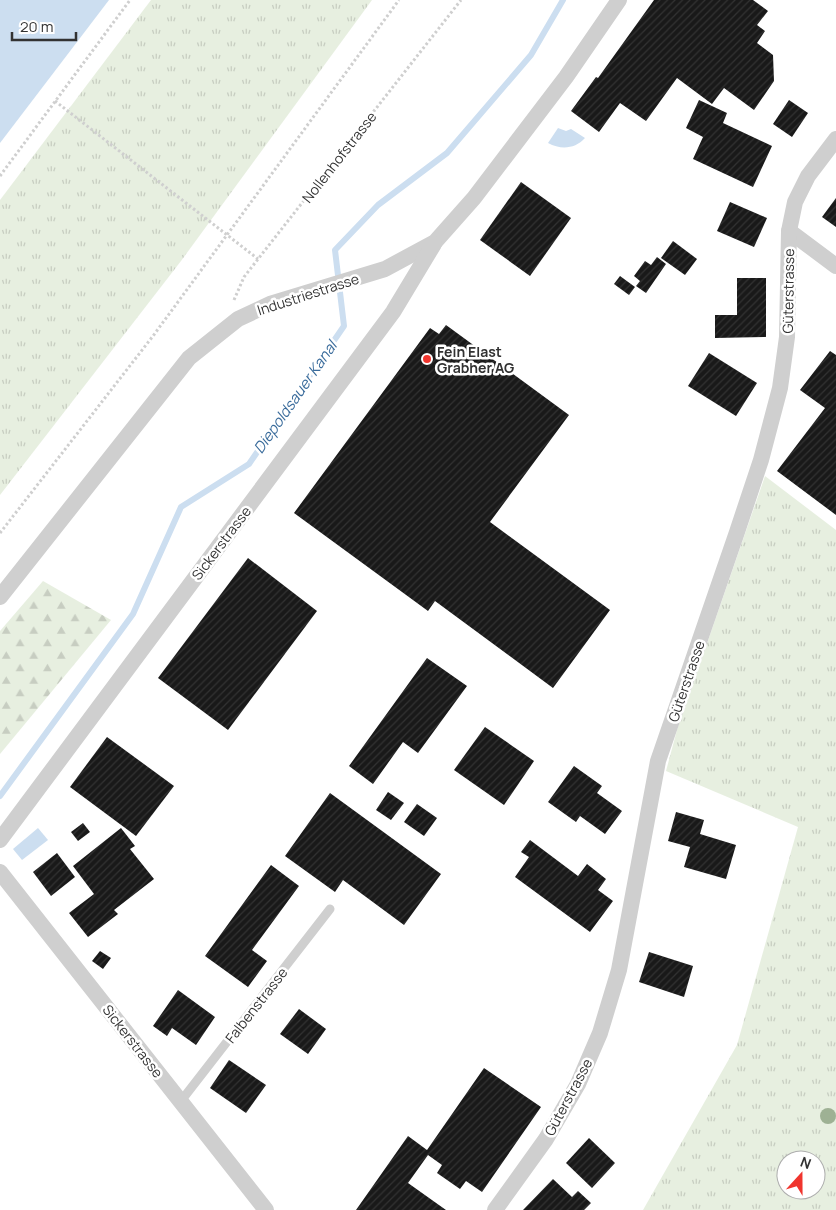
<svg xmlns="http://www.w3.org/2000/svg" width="836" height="1210" font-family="Manrope,sans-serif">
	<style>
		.grass { fill: url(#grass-tufts); fill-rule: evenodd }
		.forest { fill: url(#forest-firs) }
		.water { fill: #ccdef0 }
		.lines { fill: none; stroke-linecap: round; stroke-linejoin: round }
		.stream { stroke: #ccdef0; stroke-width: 6 }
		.building { fill: url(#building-hatch) }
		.path { stroke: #cfcfcf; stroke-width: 3; stroke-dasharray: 2.5 2.5; stroke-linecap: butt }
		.service { stroke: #cfcfcf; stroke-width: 9 }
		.minor { stroke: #cfcfcf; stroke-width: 16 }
		.tree { fill: #9eb194 }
		.poi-dot { fill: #f0352e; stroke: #fff; stroke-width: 2 }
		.labels { text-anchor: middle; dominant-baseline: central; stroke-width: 5; stroke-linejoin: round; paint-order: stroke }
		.street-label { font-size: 14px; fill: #323232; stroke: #fff }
		.poi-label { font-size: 14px; font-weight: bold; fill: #323232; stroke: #fff; text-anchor: start }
		.water-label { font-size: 15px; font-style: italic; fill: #396b9b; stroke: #fff }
	</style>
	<defs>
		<pattern id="grass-tufts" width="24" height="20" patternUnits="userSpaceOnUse" patternTransform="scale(1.25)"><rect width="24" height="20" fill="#e7efe0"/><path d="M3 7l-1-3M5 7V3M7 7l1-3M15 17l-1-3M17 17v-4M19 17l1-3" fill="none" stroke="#c7cdc1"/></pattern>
		<pattern id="forest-firs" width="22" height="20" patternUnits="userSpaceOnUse" patternTransform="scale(1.25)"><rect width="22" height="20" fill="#e7efe0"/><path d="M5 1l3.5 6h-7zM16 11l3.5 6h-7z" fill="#c7cdc1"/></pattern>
		<pattern id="building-hatch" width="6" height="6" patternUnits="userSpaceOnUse" patternTransform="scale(1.25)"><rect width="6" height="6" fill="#191919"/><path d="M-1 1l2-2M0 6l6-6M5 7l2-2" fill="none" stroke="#323232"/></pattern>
	</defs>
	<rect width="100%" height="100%" fill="#fff"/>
	<g class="grass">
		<path d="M 151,0 L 372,0 L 181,261 L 0,495 L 0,200 Z"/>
		<path d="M 765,476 L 836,530 L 836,1210 L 643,1210 L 737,1045 L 798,827 L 666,771 L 677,730 ZM 786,1160 L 816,1160 L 816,1190 L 786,1190 Z"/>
	</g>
	<path class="forest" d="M 43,581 L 111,620 L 0,754 L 0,631 Z"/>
	<g class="water">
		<path d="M 0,0 L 109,0 L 0,143 Z"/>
		<path d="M 558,128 L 566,131 L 571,129 L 585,138 C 575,149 561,150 548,143 Z"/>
		<path d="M 38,828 L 48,840 L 22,860 L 13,849 Z"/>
	</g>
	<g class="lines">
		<path class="stream" d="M 0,796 L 133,614 L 181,507 L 249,464 L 344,326 L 335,250 L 378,205 L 447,153 L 531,55 L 563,0"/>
	</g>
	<g class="building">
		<path d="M 654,0 L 753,0 L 768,11 L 757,25 L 765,31 L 757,43 L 773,55 L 774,81 L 754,110 L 724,88 L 712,104 L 677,78 L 646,121 L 620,103 L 599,132 L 571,111 L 596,77 L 598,78 Z"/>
		<path d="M 699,100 L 727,113 L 723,123 L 772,146 L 753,187 L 693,159 L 703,137 L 686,128 Z"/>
		<path d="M 789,100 L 808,113 L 792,137 L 773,124 Z"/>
		<path d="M 521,182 L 571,218 L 530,276 L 480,240 Z"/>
		<path d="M 836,198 L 836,227 L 822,217 Z"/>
		<path d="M 730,202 L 767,218 L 754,247 L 717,231 Z"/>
		<path d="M 673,241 L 697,259 L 685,275 L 661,258 Z"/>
		<path d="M 657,257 L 666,264 L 646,293 L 636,286 L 640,281 L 634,276 L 645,261 L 651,265 Z"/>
		<path d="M 620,276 L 635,287 L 629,295 L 614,284 Z"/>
		<path d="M 737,278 L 766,278 L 766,337 L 715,338 L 715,315 L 737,315 Z"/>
		<path d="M 446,325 L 569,415 L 490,522 L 610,610 L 553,688 L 435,601 L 428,611 L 294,513 L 430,328 L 439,334 Z"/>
		<path d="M 830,351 L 836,355 L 836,515 L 777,471 L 825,408 L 800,390 Z"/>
		<path d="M 709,353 L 757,383 L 736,416 L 688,386 Z"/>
		<path d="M 248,558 L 317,611 L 228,730 L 158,678 Z"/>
		<path d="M 427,658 L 467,686 L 418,753 L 403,742 L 373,784 L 349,766 Z"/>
		<path d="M 485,727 L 534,761 L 504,805 L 454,770 Z"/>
		<path d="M 107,737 L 174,786 L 136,836 L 70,787 Z"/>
		<path d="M 574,766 L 602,786 L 597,793 L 622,811 L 605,834 L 580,816 L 576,822 L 548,802 Z"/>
		<path d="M 388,792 L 404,803 L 391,820 L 376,810 Z"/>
		<path d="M 330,793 L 441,874 L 404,925 L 343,880 L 335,892 L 285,856 Z"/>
		<path d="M 417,804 L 437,818 L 424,836 L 404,822 Z"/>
		<path d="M 676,812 L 704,820 L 700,834 L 736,845 L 726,879 L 684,867 L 690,847 L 668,841 Z"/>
		<path d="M 83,823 L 90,832 L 78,841 L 71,832 Z"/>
		<path d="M 121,828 L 135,846 L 130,849 L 154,879 L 114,910 L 118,914 L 88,937 L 69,913 L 94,894 L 73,866 Z"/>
		<path d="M 530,840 L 578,876 L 587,864 L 606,879 L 598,890 L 613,901 L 590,932 L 515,877 L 529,857 L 521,852 Z"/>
		<path d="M 57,853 L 75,877 L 51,896 L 33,872 Z"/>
		<path d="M 271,865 L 299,886 L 252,950 L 267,961 L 248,987 L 205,956 Z"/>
		<path d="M 100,951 L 111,958 L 103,969 L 92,961 Z"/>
		<path d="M 649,952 L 693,966 L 684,997 L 639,982 Z"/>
		<path d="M 178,990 L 215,1017 L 196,1045 L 172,1028 L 167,1036 L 153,1026 Z"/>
		<path d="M 299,1009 L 326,1029 L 308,1054 L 280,1034 Z"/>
		<path d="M 229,1060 L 266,1085 L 246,1113 L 210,1088 Z"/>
		<path d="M 484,1068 L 541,1107 L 482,1192 L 466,1181 L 460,1189 L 437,1173 L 442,1165 L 428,1155 L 408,1183 L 446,1210 L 356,1210 L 408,1136 L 427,1150 Z"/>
		<path d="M 589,1138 L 615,1163 L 592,1188 L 566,1163 Z"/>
		<path d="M 553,1179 L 572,1197 L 578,1191 L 591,1203 L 584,1210 L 523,1210 Z"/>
	</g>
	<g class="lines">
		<g class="path">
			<path d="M 55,101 L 258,259"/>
			<path d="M 0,176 L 130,0"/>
			<path d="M 234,300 L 244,277 L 461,0"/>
			<path d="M 0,533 L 153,336 L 399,0"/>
		</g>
		<path class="service" d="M 181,1101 L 330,909"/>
		<g class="minor">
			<path d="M 789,231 L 836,266"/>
			<path d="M 0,597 L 189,358 L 238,319 L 270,304 L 385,269 L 435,242 L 474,198 L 566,77 L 619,0"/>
			<path d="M 0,840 L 393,312 L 434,244"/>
			<path d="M 0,872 L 266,1210"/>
			<path d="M 495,1210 L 546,1139 L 578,1084 L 600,1033 L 619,970 L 658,761 L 737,532 L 761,460 L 780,388 L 787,337 L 789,231 L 795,202 L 808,176 L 836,139"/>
		</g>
	</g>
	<circle class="tree" cx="828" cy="1116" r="8"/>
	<circle class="poi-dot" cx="427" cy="359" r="5"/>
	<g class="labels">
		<g class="street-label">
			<text transform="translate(339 157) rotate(-52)">Nollenhofstrasse</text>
			<text transform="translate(788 291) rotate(-89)">Güterstrasse</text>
			<text transform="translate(308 294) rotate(-18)">Industriestrasse</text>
			<text transform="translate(221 543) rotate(-53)">Sickerstrasse</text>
			<text transform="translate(686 681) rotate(-71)">Güterstrasse</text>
			<text transform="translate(256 1005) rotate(-52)">Falbenstrasse</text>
			<text transform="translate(133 1041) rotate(52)">Sickerstrasse</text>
			<text transform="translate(568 1097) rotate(-62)">Güterstrasse</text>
		</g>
		<g class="poi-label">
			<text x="437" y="351">Fein Elast<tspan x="437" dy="16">Grabher AG</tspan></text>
		</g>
		<g class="water-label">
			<text transform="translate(295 397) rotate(-55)">Diepoldsauer Kanal</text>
		</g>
	</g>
	<g transform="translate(801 1175) rotate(21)"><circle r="24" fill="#ffffff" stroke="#adadad"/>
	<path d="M0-4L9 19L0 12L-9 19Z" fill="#f0352e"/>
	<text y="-8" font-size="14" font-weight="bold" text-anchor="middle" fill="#323232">N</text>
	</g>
	<path d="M12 32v8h64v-8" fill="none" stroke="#323232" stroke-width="2.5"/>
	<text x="20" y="32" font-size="15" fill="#323232" stroke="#ffffff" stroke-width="4" paint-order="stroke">20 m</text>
</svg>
